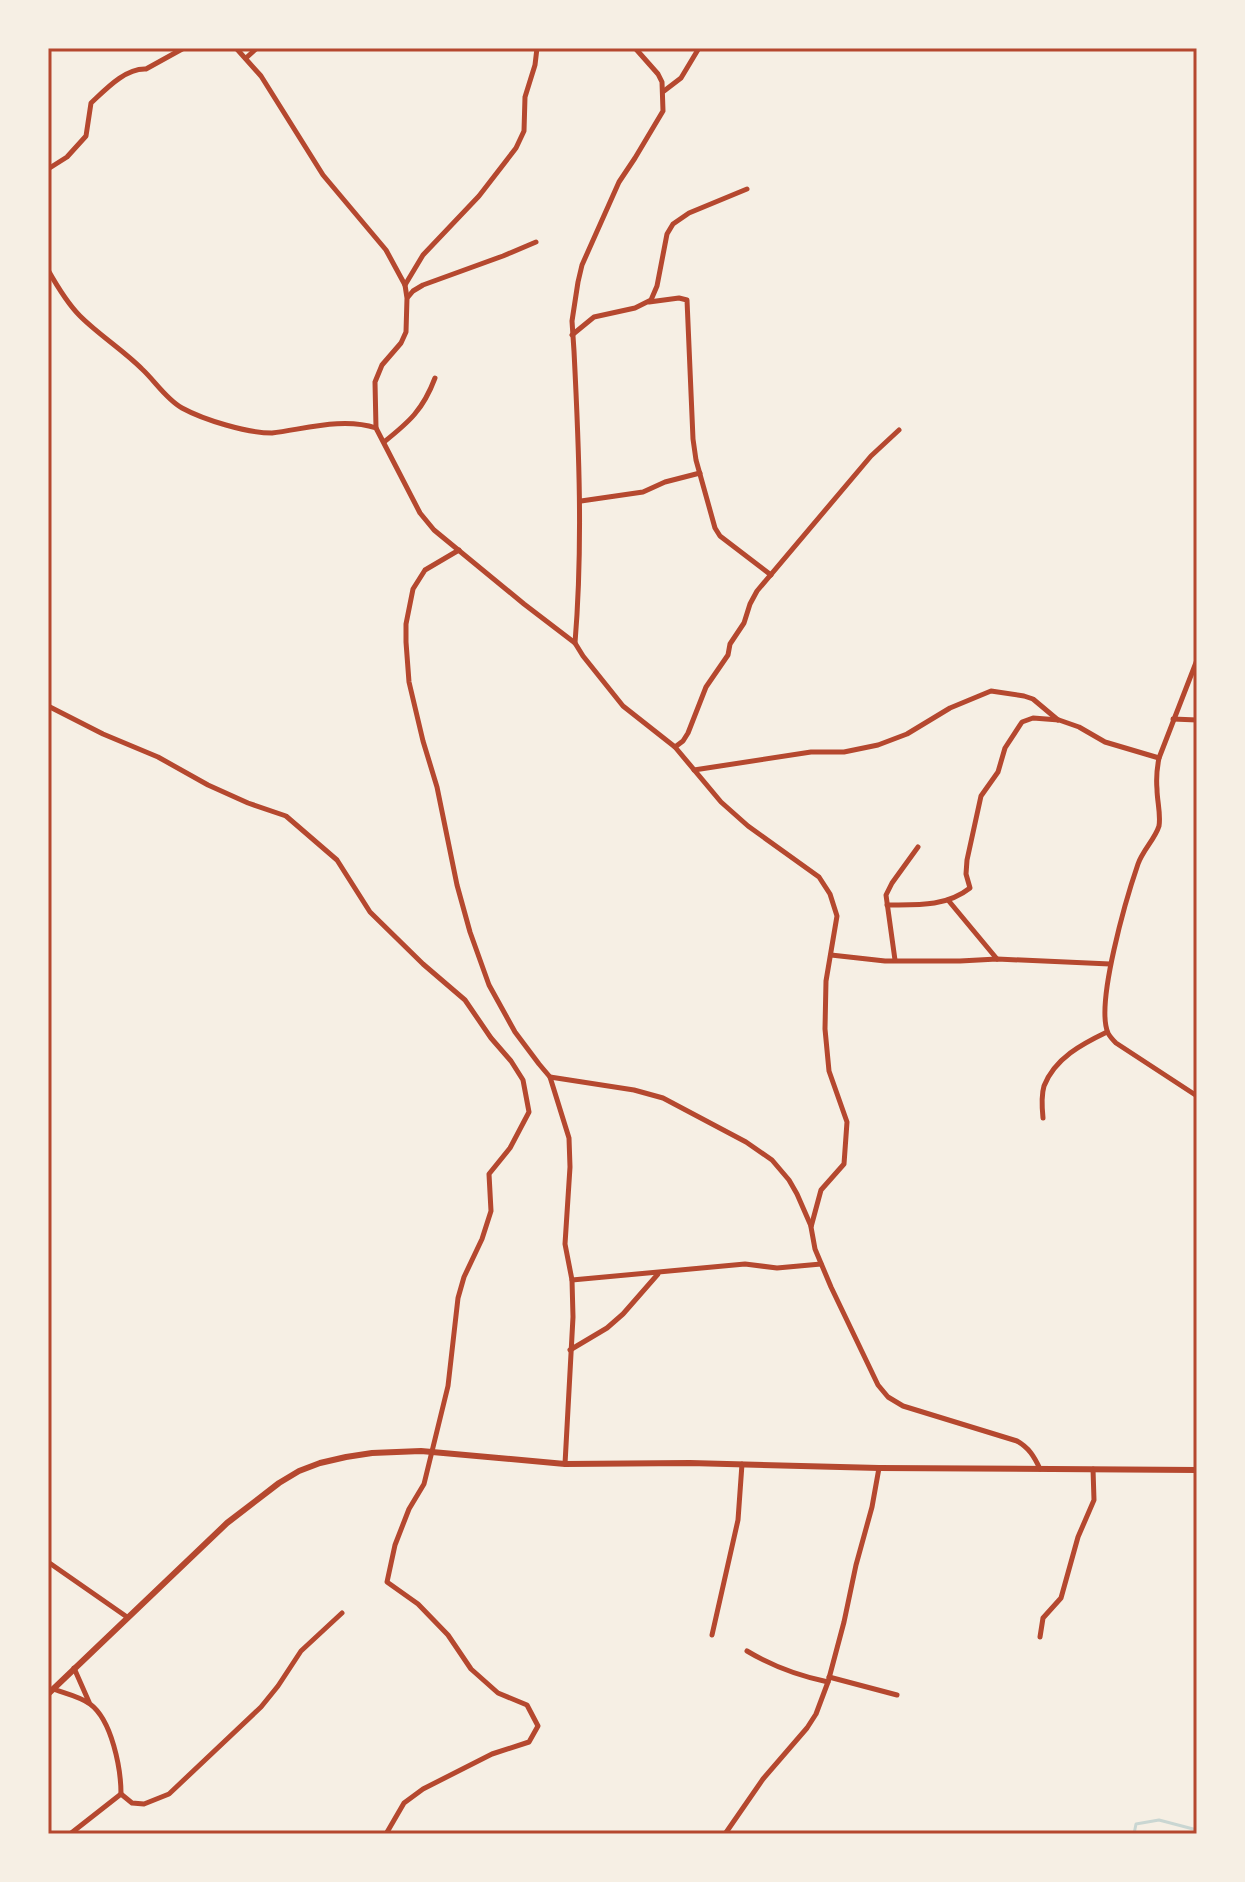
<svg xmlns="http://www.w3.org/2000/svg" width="1245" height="1882" font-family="Raleway,sans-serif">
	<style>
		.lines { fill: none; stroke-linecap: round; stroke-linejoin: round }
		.stream { stroke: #c9d6d2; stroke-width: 3 }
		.minor { stroke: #b5482f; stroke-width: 5 }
		.tertiary { stroke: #b5482f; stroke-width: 6 }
		.neatline { fill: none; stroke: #b5482f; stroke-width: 3 }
	</style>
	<rect width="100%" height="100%" fill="#f6efe4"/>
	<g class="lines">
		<path class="stream" d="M 1134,1834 L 1136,1824 L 1159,1820 L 1197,1830"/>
		<g class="minor">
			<path d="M 236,48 L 261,76 L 323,175 L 386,250 L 405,285 L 407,298 L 406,332 L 401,343 L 382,365 L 375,382 L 376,428"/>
			<path d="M 246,58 L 257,48"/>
			<path d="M 664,91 L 681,78 L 699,48"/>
			<path d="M 48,169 L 67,157 L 86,136 L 91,103 C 105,90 125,68 146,69 L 184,48"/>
			<path d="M 48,270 C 57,286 67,303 80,316 C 99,335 123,350 142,369 C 155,381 166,399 182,408 C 204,420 247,433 272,433 C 305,429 343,417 376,428 L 420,513 L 434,530 L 524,604 L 575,643 L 583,656 L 623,706 L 675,747 L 721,802 L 748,826 L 819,877 L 830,894 L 837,916 L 826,981 L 825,1029 L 829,1071 L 847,1122 L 844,1164 L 821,1190 L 811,1227 L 815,1249 L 831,1287 L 878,1385 L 888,1397 L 903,1406 L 1017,1441 C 1029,1448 1034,1456 1040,1469"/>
			<path d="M 405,285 L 423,255 L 479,196 L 516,148 L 524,131 L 525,97 L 535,65 L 537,48"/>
			<path d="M 408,297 L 413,291 L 423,285 L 503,256 L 536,242"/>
			<path d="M 649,302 L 679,298 L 687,300 L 693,439 L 696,460 L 715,528 L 720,536 L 771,575"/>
			<path d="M 572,335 L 594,317 L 635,308 L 651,300 L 657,286 L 667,234 L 673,224 L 689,213 L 747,189"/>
			<path d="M 384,442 C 409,422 423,410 435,378"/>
			<path d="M 581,501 L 643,492 L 665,482 L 700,473"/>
			<path d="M 459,550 L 425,570 L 413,589 L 406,624 L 406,642 L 409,682 L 423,741 L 437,787 L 457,885 L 470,932 L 489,985 L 515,1032 L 539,1064 L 550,1077 L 569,1138 L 570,1167 L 565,1244 L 572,1280 L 573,1317 L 565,1464"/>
			<path d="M 575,643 C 583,545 579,449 574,351 L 572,321 L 578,282 L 582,265 L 619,182 L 635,158 L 663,111 L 662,82 L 658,74 L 635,48"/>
			<path d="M 1197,660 L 1159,758 C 1157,768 1156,778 1157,789 C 1157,801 1161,814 1159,826 C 1155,839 1143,850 1138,864 C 1127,896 1095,1004 1108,1033 C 1110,1037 1113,1040 1116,1043 L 1197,1096"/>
			<path d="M 48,706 L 103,734 L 158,757 L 208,785 L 248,803 L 286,816 L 337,860 L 370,912 L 423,964 L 465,1000 L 491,1038 L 511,1061 L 523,1080 L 529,1112 L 510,1148 L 489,1174 L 491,1211 L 482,1239 L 464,1277 L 458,1298 L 448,1386 L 424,1484 L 409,1509 L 395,1545 L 387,1582 L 418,1604 L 448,1635 L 471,1669 L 498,1693 L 527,1705 L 538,1726 L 529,1742 L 492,1754 L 423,1789 L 404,1803 L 386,1834"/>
			<path d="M 1173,719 L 1197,720"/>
			<path d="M 675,747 L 683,741 L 688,733 L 706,687 L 728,655 L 730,644 L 744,623 L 750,604 L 757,591 L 871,456 L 899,430"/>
			<path d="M 694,770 L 811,752 L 844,752 L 878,745 L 907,734 L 950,708 L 991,691 L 1024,696 L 1033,699 L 1058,720"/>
			<path d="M 948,900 L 997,959"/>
			<path d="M 887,905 C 917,905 946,907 970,888 L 966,874 L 967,860 L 981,796 L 998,772 L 1005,748 L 1022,722 L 1033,718 L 1059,720 L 1079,727 L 1105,742 L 1159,758"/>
			<path d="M 831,955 L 885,961 L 960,961 L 997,959 L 1110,964"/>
			<path d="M 895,960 L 886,895 L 892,883 L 918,847"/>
			<path d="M 550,1077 L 634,1090 L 663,1098 L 746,1142 L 772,1160 L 789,1180 L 797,1194 L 811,1226"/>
			<path d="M 1043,1118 C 1042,1108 1041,1096 1044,1086 C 1055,1058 1082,1044 1107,1032"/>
			<path d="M 572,1280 L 745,1264 L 777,1268 L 821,1264"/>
			<path d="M 570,1350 L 607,1328 L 623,1314 L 658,1274"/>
			<path d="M 48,1562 L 127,1617"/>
			<path d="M 712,1635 L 738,1520 L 742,1464"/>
			<path d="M 1040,1637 L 1043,1618 L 1061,1598 L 1078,1537 L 1094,1500 L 1093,1469"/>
			<path d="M 747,1651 C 772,1666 799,1676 828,1682"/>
			<path d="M 74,1668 L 89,1702"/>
			<path d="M 829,1677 L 897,1695"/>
			<path d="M 53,1689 C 64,1693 81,1697 90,1704 C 112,1720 121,1769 121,1794"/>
			<path d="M 121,1794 L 132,1803 L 144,1804 L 169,1794 L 261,1707 L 278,1686 L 301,1651 L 342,1613"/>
			<path d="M 70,1834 L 121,1794"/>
			<path d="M 725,1834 L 763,1779 L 807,1728 L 816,1714 L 828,1682 L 844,1622 L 856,1565 L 872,1507 L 879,1468"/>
		</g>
		<path class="tertiary" d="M 48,1694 L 227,1523 L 279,1483 L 299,1471 L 320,1463 L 346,1457 L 372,1453 L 421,1451 L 565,1464 L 690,1463 L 879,1468 L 1197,1470"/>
	</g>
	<rect width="1245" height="1882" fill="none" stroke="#f6efe4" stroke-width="100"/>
	<rect x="50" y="50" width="1145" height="1782" class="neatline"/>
</svg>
